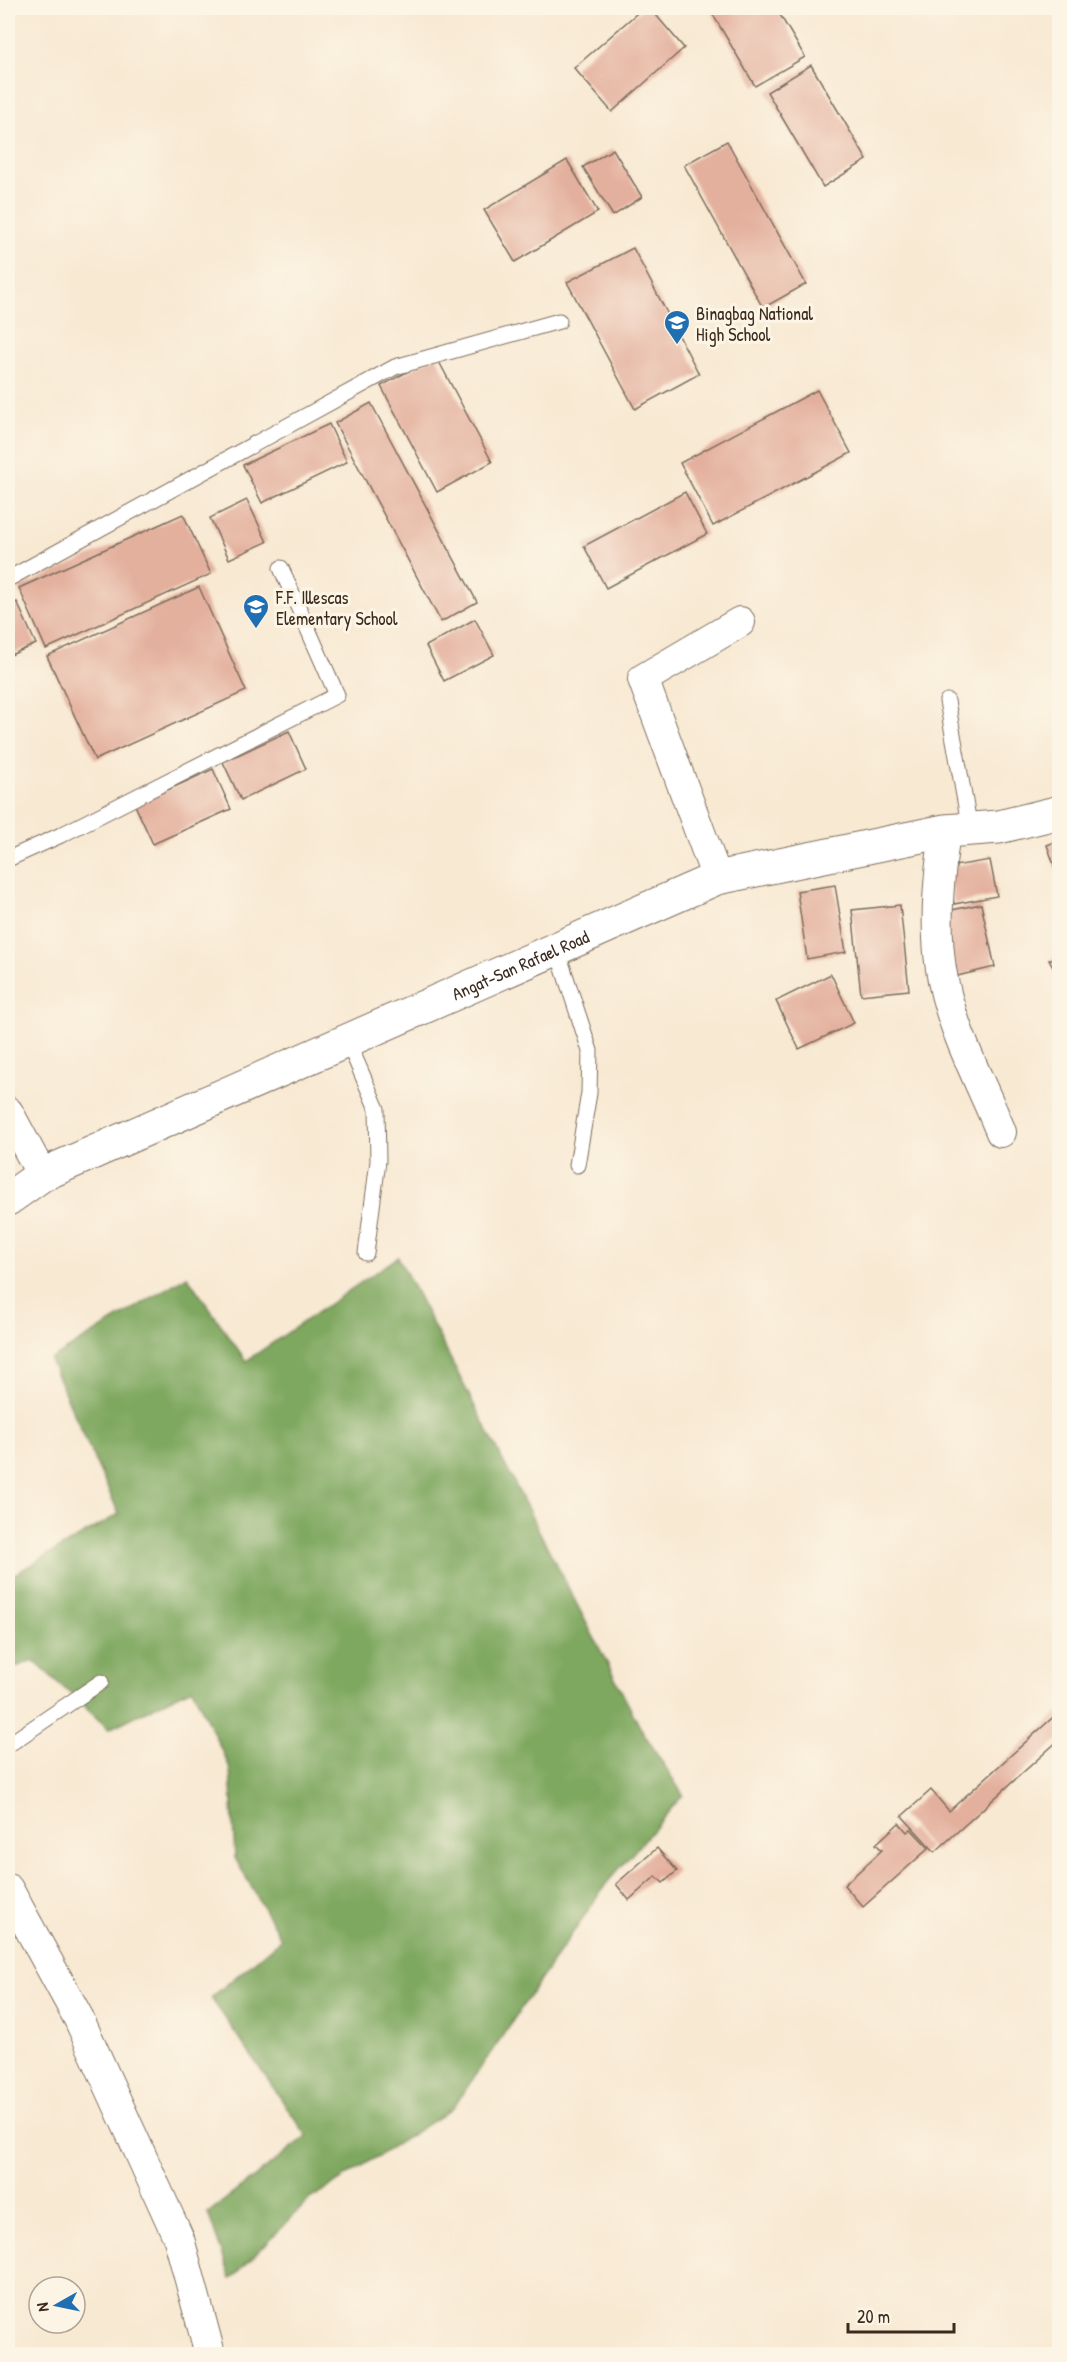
<svg xmlns="http://www.w3.org/2000/svg" width="1067" height="2362" font-family="'Patrick Hand',sans-serif">
	<style>
		.forest { fill: #7ea75f; stroke: #5c683e; stroke-width: 1.5 }
		.building { fill: #e4b09e }
		.lines { fill: none; stroke-linecap: round; stroke-linejoin: round }
		.service-casing { stroke: #7d6d5d; stroke-width: 17 }
		.minor-casing { stroke: #7d6d5d; stroke-width: 32 }
		.secondary-casing { stroke: #7d6d5d; stroke-width: 35 }
		.service { stroke: #fff; stroke-width: 15 }
		.minor { stroke: #fff; stroke-width: 30 }
		.secondary { stroke: #fff; stroke-width: 33 }
		.labels { text-anchor: middle; dominant-baseline: central; stroke-width: 6; stroke-linejoin: round; paint-order: stroke }
		.poi-label { font-size: 18px; fill: #3b2a1e; stroke: #fcf5e5; text-anchor: start }
		.street-label { font-size: 18px; fill: #3b2a1e; stroke: #fcf5e5 }
	</style>
	<rect width="100%" height="100%" fill="#fcf5e5"/>
	<filter id="ink" filterUnits="userSpaceOnUse"><feTurbulence type="fractalNoise" baseFrequency=".0167" numOctaves="2"/><feDisplacementMap in="SourceGraphic" scale="12" xChannelSelector="R" yChannelSelector="G"/><feConvolveMatrix kernelMatrix="1 2 1 2 8 2 1 2 1" color-interpolation-filters="sRGB"/></filter>
	<filter id="wash" filterUnits="userSpaceOnUse"><feTurbulence type="fractalNoise" baseFrequency=".008" numOctaves="4" result="noise"/><feDisplacementMap in="SourceGraphic" scale="24" xChannelSelector="R" yChannelSelector="G"/><feGaussianBlur stdDeviation="1.35" result="paint"/><feColorMatrix in="noise" values="0 0 0 0 0 0 0 0 0 0 0 0 0 0 0 0 0 1.4 0 .05"/><feComposite in="paint" operator="in"/></filter>
	<g filter="url(#wash)">
		<rect width="100%" height="100%" fill="#f8e9d3"/>
		<path class="forest" d="M 398,1257 L 640,1727 L 683,1795 L 606,1884 L 453,2108 L 309,2200 L 231,2279 L 208,2213 L 307,2136 L 211,1998 L 281,1939 L 235,1858 L 230,1768 L 192,1688 L 109,1729 L 33,1660 L 8,1670 L 8,1578 L 119,1514 L 50,1360 L 187,1276 L 246,1361 Z"/>
		<g id="blocks">
			<g class="building">
				<path d="M 643,8 L 650,8 L 684,48 L 612,112 L 574,68 Z"/>
				<path d="M 709,8 L 776,8 L 805,57 L 755,86 Z"/>
				<path d="M 811,65 L 867,160 L 823,187 L 767,92 Z"/>
				<path d="M 727,141 L 806,284 L 763,308 L 684,165 Z"/>
				<path d="M 613,149 L 642,197 L 613,216 L 583,167 Z"/>
				<path d="M 567,160 L 598,212 L 515,262 L 484,210 Z"/>
				<path d="M 633,248 L 699,374 L 635,409 L 567,282 Z"/>
				<path d="M 436,356 L 492,462 L 437,492 L 381,386 Z"/>
				<path d="M 817,390 L 851,453 L 713,526 L 680,463 Z"/>
				<path d="M 371,403 L 477,602 L 441,622 L 335,423 Z"/>
				<path d="M 329,424 L 347,462 L 262,503 L 243,465 Z"/>
				<path d="M 685,492 L 707,534 L 606,588 L 584,546 Z"/>
				<path d="M 247,500 L 267,542 L 229,559 L 210,518 Z"/>
				<path d="M 183,514 L 211,574 L 46,649 L 19,588 Z"/>
				<path d="M 199,587 L 246,691 L 95,760 L 47,656 Z"/>
				<path d="M 17,602 L 36,644 L 8,656 L 8,606 Z"/>
				<path d="M 475,619 L 494,655 L 444,681 L 426,646 Z"/>
				<path d="M 289,731 L 306,769 L 241,800 L 223,762 Z"/>
				<path d="M 213,769 L 231,809 L 153,844 L 135,805 Z"/>
				<path d="M 1060,840 L 1060,879 L 1059,879 L 1047,845 Z"/>
				<path d="M 990,860 L 997,896 L 954,904 L 948,867 Z"/>
				<path d="M 835,885 L 846,952 L 807,959 L 797,891 Z"/>
				<path d="M 981,904 L 995,967 L 957,976 L 942,912 Z"/>
				<path d="M 900,905 L 909,990 L 861,995 L 852,910 Z"/>
				<path d="M 1060,955 L 1060,980 L 1049,960 Z"/>
				<path d="M 831,974 L 854,1023 L 799,1049 L 776,1001 Z"/>
				<path d="M 1060,1711 L 1060,1739 L 935,1852 L 902,1816 L 931,1790 L 949,1811 Z"/>
				<path d="M 899,1823 L 907,1832 L 911,1829 L 929,1848 L 863,1907 L 844,1885 L 882,1850 L 876,1844 Z"/>
				<path d="M 657,1848 L 677,1871 L 663,1883 L 656,1876 L 629,1900 L 616,1884 Z"/>
			</g>
		</g>
	</g>
	<g filter="url(#ink)">
		<use href="#blocks" fill-opacity="0" stroke="#7d6d5d" stroke-width="1.5"/>
		<g class="lines">
			<defs>
				<g id="service">
					<path d="M 8,579 L 395,367 L 559,321"/>
					<path d="M 947,701 L 970,829"/>
					<path d="M 8,859 L 61,835 L 337,695 L 281,568"/>
					<path d="M 557,950 L 590,1051 L 589,1093 L 577,1165"/>
					<path d="M 348,1042 L 377,1109 L 378,1161 L 366,1253"/>
					<path d="M 8,1745 L 101,1682"/>
				</g>
				<g id="minor">
					<path d="M 945,831 C 939,876 934,923 941,969 C 949,1025 980,1080 1001,1132"/>
					<path d="M 717,878 L 643,679 L 740,622"/>
					<path d="M 8,1112 L 42,1175"/>
					<path d="M 8,1889 L 79,2019 L 179,2239 L 210,2354"/>
				</g>
				<g id="secondary">
					<path id="s1" d="M 8,1199 L 42,1175 L 717,878 L 945,831 L 999,827 L 1060,812"/>
				</g>
			</defs>
			<use href="#service" class="service-casing"/>
			<use href="#minor" class="minor-casing"/>
			<use href="#secondary" class="secondary-casing"/>
			<use href="#service" class="service"/>
			<use href="#minor" class="minor"/>
			<use href="#secondary" class="secondary"/>
		</g>
	</g>
	<defs>
		<symbol id="school-pin" viewBox="-11 -11 22 30"><path d="M0 17L-7.5 6A9.5 9.5 0 1 1 7.5 6Z" fill="#1f6fb2" stroke="#fcf5e5"/><path d="M0-5L7-2L0 1L-7-2ZM-4 1L0 2.5L4 1V4Q0 6-4 4Z" fill="#fff"/></symbol>
	</defs>
	<g fill-rule="evenodd">
		<use href="#school-pin" x="662" y="308" width="30" height="40"/>
		<use href="#school-pin" x="241" y="592" width="30" height="40"/>
	</g>
	<g class="labels">
		<g class="poi-label">
			<text x="696" y="313">Binagbag National<tspan x="696" dy="21">High School</tspan></text>
			<text x="276" y="597">F.F. Illescas<tspan x="276" dy="21">Elementary School</tspan></text>
		</g>
		<g class="street-label">
			<text stroke="none"><textPath href="#s1" startOffset="564">Angat-San Rafael Road</textPath></text>
		</g>
	</g>
	<rect width="1067" height="2362" fill="none" stroke="#fcf5e5" stroke-width="30"/>
	<g transform="translate(57 2305) rotate(261)"><circle r="28" fill="#fcf5e5" stroke="#afa495" stroke-width="1.5"/>
	<path d="M0-4.5L10 22L0 15L-10 22Z" fill="#1f6fb2"/>
	<text y="-9" font-size="16" font-weight="bold" text-anchor="middle" fill="#3b2a1e">N</text>
	</g>
	<path d="M848 2323v9h106v-9" fill="none" stroke="#3b2a1e" stroke-width="3"/>
	<text x="857" y="2323" font-size="18" fill="#3b2a1e" stroke="#fcf5e5" stroke-width="4.5" paint-order="stroke">20 m</text>
</svg>
